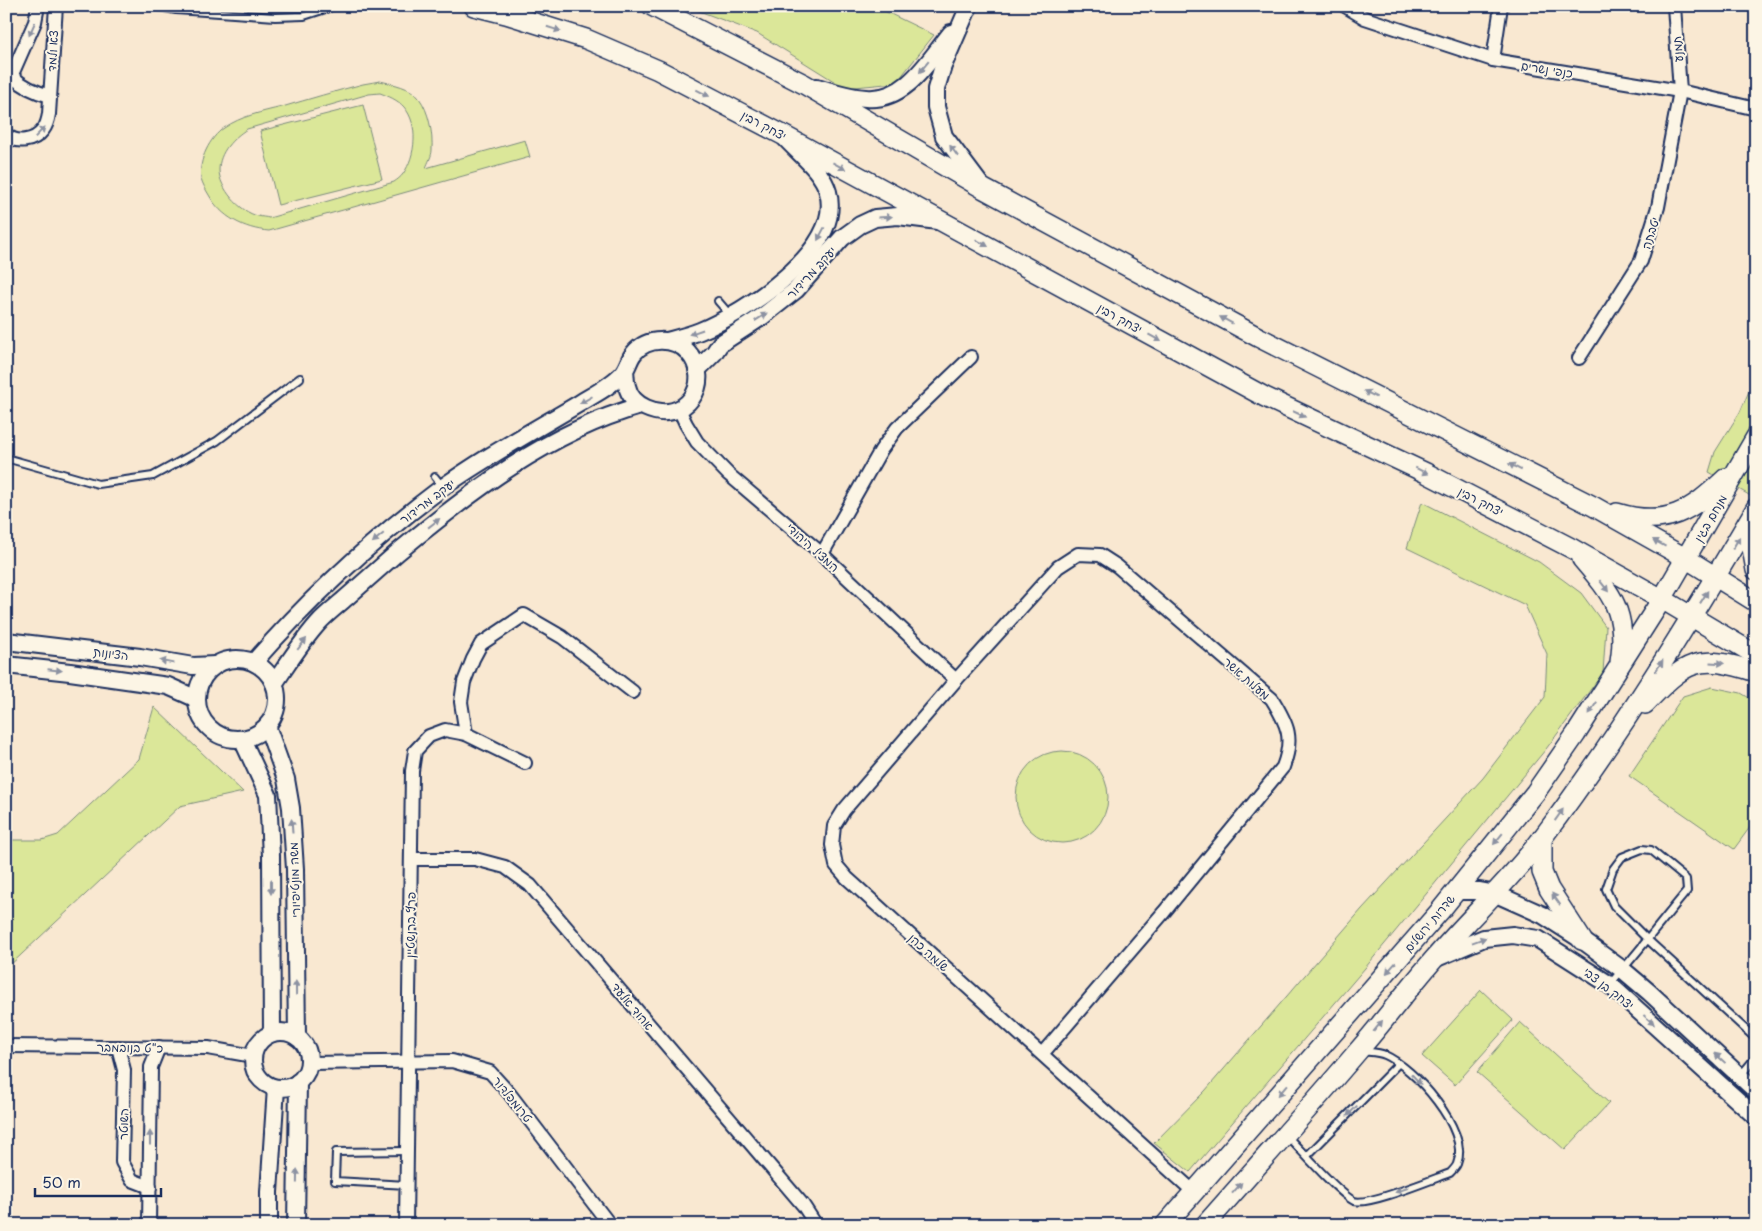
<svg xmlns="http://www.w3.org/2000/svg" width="1762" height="1231" font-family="'Playpen Sans','Playpen Sans Hebrew',sans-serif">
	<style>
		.green { fill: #dbe799; stroke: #7b8b7c; fill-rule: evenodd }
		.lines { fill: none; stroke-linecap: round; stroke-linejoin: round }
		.service-casing { stroke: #1b2f5e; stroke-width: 10 }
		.minor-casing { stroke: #1b2f5e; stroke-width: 16 }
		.tertiary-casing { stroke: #1b2f5e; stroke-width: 20 }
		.secondary-casing { stroke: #1b2f5e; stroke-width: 22 }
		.service { stroke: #fcf5e5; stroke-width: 6 }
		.minor { stroke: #fcf5e5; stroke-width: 12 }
		.tertiary { stroke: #fcf5e5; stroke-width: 16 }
		.secondary { stroke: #fcf5e5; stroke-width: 19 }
		.oneway { fill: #8c92a2 }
		.labels { text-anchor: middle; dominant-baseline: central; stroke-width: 4; stroke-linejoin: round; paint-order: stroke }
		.street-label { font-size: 12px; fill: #1b2f5e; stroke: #fcf5e5 }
	</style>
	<rect width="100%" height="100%" fill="#f9e8d1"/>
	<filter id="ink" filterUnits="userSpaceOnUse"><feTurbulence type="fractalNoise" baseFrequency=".02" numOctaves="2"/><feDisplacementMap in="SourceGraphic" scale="10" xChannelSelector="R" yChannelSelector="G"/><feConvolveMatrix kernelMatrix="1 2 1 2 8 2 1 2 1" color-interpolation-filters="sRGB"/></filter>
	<g filter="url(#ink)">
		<g class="green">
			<path d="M 686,6 L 874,6 L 934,35 L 896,83 L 845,88 L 757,33 Z"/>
			<path d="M 380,81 C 393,84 411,87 419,98 C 429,111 433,134 432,150 C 432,156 428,162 426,168 L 525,140 L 530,157 L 269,231 C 244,229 221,217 209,195 C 206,190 202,183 201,178 C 198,161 210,137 224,128 C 241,116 262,112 282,107 C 309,99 336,91 363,84 ZM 380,93 C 388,96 398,100 404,107 C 419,124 416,156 403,174 C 401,177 397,180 394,182 L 269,218 C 266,217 261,217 258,216 C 240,212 219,188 219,170 C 219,152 233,138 247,129 L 369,94 Z"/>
			<path d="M 363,105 L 382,179 L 278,205 L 260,131 Z"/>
			<path d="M 1756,375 L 1756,499 L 1709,472 L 1715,452 L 1740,412 Z"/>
			<path d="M 1422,502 L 1539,562 L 1581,593 L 1606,627 L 1603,673 L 1546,749 L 1365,968 L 1190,1172 L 1154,1143 L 1205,1091 L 1362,909 L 1483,778 L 1545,697 L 1547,654 L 1525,605 L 1407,548 Z"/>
			<path d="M 1712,687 L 1741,693 L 1756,702 L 1756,819 L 1734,849 L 1629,776 L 1683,696 Z"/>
			<path d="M 154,707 L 243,792 L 180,806 L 7,968 L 6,1018 L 6,840 L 42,840 L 58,835 L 139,759 Z"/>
			<circle cx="1062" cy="797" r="46"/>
			<path d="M 1481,990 L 1513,1020 L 1455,1085 L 1422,1056 Z"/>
			<path d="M 1520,1022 L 1609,1103 L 1565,1150 L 1477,1072 Z"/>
		</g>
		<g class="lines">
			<defs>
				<g id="service">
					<path d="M 153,6 L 176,10 L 275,17 L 304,16 L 335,6"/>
					<path d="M 718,301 L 730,315"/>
					<path d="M 6,458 L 98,484 L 153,476 L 217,441 L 300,378"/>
					<path d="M 435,477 L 443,487"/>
					<path d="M 1610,984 C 1637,954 1661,922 1687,891 L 1686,879 L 1651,850 L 1642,849 L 1622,857 L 1613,869 L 1606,889 L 1614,906 L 1647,939 L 1756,1039"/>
					<path d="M 1740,1076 L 1756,1057"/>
					<path d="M 1287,1136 C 1301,1150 1339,1194 1354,1201 C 1368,1206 1433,1179 1450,1173 C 1452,1171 1456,1167 1457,1164 C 1471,1130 1413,1067 1385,1055 C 1379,1052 1369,1052 1362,1051"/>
					<path d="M 1307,1156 L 1398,1064"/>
					<path d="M 407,1185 L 335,1181 L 336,1152 L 407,1151"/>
				</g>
				<g id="minor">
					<path d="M 1345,6 L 1365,18 L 1493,60 L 1680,91 L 1756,109"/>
					<path d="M 1493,60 L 1501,6"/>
					<path d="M 12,76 C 23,87 35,92 50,96"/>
					<path d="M 6,88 L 35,22 L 38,6"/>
					<path d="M 6,134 C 16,145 35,141 43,130 C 47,125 48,120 49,114 L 56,6"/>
					<path d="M 1579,358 L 1641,261 L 1658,207 L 1680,91 L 1674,6"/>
					<path d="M 679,409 L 686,424 L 697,442 L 728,474 L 822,554 L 956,680"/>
					<path d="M 822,554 L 881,450 L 897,428 L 971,357"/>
					<path d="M 466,734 L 461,702 L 464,682 L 473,659 L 481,644 L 524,615 L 562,637 L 633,692"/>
					<path d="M 411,859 L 475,859 L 505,867 L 530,885 L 803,1205 L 816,1225"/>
					<path d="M 6,1046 L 208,1048 L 253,1056"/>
					<path d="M 118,1047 L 124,1070 L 122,1162 L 132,1180 L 150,1187"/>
					<path d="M 1042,1054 L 1164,912 L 1283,767 C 1294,738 1288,725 1272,699 L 1117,566 L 1100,555 L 1078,554 L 1058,567 L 956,680 L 844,810 L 834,826 L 832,845 L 836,865 L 847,878 L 1194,1192"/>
					<path d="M 309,1063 L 452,1061 L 490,1072 L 509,1093 L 610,1225"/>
					<path d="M 149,1225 L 151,1067 L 159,1047"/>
					<path d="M 406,1225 L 412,771 L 415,751 L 429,736 L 445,730 L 466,734 L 525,763"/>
				</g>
				<g id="tertiary">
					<path d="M 969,6 L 943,66 L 936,89 L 936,107 L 944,136 L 980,184"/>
					<path d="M 817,87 C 833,92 849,97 866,98 C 906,102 929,60 951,33"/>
					<path d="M 667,341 C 678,338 690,335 700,331 C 744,313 844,250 828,192 C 823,172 800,154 786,139"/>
					<path d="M 697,370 L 714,353 L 720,344 L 763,316 L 796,290 L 842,238 L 860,225 L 875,218 L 898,216 L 938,221"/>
					<path d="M 6,641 L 140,657 L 193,666 L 215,665"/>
					<circle cx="237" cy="699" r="40"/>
					<path d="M 254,662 C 309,599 371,541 439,490 C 483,458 533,431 580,403 C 595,394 611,386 623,373 C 628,367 629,359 634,353 C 647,337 674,337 688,352 C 715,382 685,426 646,408 C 637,404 629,396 627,386 C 625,381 626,376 625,371"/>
					<path d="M 6,665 L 70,672 L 168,686 L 197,699"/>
					<path d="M 274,684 C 289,662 303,639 321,620 C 329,612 338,605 347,597 C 364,582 381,567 398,552 C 469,493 550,431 640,406"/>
					<path d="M 267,726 L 286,779 L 291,808 L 295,869 L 297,1037"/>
					<path d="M 242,739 L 268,795 L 271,856 L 272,1033"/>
					<path d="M 1456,891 L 1480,891 L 1496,894 L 1543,915 L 1582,940 L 1623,970 L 1649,992 L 1756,1091"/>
					<path d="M 1434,959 L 1484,938 L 1513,935 L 1538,939 L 1610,985 L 1756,1117"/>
					<circle cx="281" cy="1060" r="28"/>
					<path d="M 269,1225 L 269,1192 L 276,1088"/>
					<path d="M 296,1225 L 298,1082"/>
				</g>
				<g id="secondary">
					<path d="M 474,6 L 506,14 L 586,39 L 658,70 L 781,134 L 1265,397 L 1426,473 L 1573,549 L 1662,599 L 1756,655"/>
					<path d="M 652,6 L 804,84 L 984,189 L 1258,337 L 1593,506 L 1687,559 L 1756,602"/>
					<path d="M 1617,513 C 1667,528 1691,511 1726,478"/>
					<path d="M 1756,534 L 1752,548 L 1756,570"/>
					<path d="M 1582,559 C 1612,594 1628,613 1620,662"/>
					<path d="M 1645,704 C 1686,661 1697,653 1756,672"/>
					<path d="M 1542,838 L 1542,872 L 1549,889 L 1582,940"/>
					<path d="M 1165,1225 L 1440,911 L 1535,793 L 1576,734 L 1662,599 L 1756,437"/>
					<path d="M 1205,1225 C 1256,1167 1308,1110 1358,1051 C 1384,1021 1408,989 1434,959 C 1469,918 1510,881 1543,837 C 1621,733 1690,621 1756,508"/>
				</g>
			</defs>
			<use href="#service" class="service-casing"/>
			<use href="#minor" class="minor-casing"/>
			<use href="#tertiary" class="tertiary-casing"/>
			<use href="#secondary" class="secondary-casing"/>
			<use href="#service" class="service"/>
			<use href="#minor" class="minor"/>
			<use href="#tertiary" class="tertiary"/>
			<use href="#secondary" class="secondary"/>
		</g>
		<defs><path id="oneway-solid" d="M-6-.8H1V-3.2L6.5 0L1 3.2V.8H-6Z" transform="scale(1.25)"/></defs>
		<g class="oneway">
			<use href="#oneway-solid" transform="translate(32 29) rotate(114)"/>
			<use href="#oneway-solid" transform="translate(554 29) rotate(17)"/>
			<use href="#oneway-solid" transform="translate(924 67) rotate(129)"/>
			<use href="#oneway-solid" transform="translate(703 93) rotate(27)"/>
			<use href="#oneway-solid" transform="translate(40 132) rotate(-46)"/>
			<use href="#oneway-solid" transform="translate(954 151) rotate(-126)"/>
			<use href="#oneway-solid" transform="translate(839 166) rotate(29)"/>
			<use href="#oneway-solid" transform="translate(885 217) rotate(-4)"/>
			<use href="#oneway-solid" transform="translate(821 234) rotate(118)"/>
			<use href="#oneway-solid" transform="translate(982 243) rotate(29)"/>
			<use href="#oneway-solid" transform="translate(761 317) rotate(-33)"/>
			<use href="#oneway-solid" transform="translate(1226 320) rotate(-152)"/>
			<use href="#oneway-solid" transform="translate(696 332) rotate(161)"/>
			<use href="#oneway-solid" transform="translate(1155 338) rotate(29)"/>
			<use href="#oneway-solid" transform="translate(1370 394) rotate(-153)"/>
			<use href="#oneway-solid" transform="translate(586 400) rotate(150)"/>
			<use href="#oneway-solid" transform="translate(1299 414) rotate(25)"/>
			<use href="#oneway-solid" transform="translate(1515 467) rotate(-153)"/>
			<use href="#oneway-solid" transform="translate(1422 471) rotate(26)"/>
			<use href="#oneway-solid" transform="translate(434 523) rotate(-38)"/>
			<use href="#oneway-solid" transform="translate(378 538) rotate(140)"/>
			<use href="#oneway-solid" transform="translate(1659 543) rotate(-151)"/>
			<use href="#oneway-solid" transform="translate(1736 543) rotate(-60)"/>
			<use href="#oneway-solid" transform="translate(1604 586) rotate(52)"/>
			<use href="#oneway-solid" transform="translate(1704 597) rotate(-58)"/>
			<use href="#oneway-solid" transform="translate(302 644) rotate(-51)"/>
			<use href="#oneway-solid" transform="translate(167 662) rotate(-169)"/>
			<use href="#oneway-solid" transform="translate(1717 663) rotate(3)"/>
			<use href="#oneway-solid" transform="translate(1659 666) rotate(-57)"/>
			<use href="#oneway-solid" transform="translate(55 670) rotate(6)"/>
			<use href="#oneway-solid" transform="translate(1593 708) rotate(123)"/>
			<use href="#oneway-solid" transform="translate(1559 815) rotate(-55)"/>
			<use href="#oneway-solid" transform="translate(292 826) rotate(-94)"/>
			<use href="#oneway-solid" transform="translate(1498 839) rotate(129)"/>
			<use href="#oneway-solid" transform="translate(271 887) rotate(90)"/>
			<use href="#oneway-solid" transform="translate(1556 899) rotate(-125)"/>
			<use href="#oneway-solid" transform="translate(1479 940) rotate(-20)"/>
			<use href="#oneway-solid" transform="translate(1391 968) rotate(131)"/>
			<use href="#oneway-solid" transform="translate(296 988) rotate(-91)"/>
			<use href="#oneway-solid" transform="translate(1649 1020) rotate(42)"/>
			<use href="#oneway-solid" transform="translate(1378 1026) rotate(-51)"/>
			<use href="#oneway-solid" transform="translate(1720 1058) rotate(-137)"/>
			<use href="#oneway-solid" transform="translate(1416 1079) rotate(47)"/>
			<use href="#oneway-solid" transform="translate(1283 1090) rotate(131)"/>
			<use href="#oneway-solid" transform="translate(1352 1111) rotate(134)"/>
			<use href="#oneway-solid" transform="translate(150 1138) rotate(-90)"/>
			<use href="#oneway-solid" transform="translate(297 1176) rotate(-89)"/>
			<use href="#oneway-solid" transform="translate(1237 1188) rotate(-48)"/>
			<use href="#oneway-solid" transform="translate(1402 1190) rotate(161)"/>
		</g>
	</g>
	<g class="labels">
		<g class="street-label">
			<text transform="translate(1677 49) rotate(-94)">תמנע</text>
			<text transform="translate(52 51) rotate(-87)">צא ולמד</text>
			<text transform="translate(1547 69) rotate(9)">כנפי נשרים</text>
			<text transform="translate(764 125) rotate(28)">יצחק רבין</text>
			<text transform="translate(1650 233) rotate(-72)">יטבתה</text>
			<text transform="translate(811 272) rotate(-47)">יעקב מרידור</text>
			<text transform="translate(1120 318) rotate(29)">יצחק רבין</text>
			<text transform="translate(427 501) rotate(-37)">יעקב מרידור</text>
			<text transform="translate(1481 501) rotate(27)">יצחק רבין</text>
			<text transform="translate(1710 518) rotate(-60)">מנחם בגין</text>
			<text transform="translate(813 547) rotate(42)">המציל היהודי</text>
			<text transform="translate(111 653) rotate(7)">הציונות</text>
			<text transform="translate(1247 678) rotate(41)">מעלות אשר</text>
			<text transform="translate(294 880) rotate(-92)">משה מונטיפיורי</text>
			<text transform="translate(1429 923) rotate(-50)">שדרות ירושלים</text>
			<text transform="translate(410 925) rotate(-89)">פרץ ברנשטיין</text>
			<text transform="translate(929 952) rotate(42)">שלמה כהן</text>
			<text transform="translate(1609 988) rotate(38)">יצחק בן צבי</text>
			<text transform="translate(633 1006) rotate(50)">אהוד אלעד</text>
			<text transform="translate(130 1047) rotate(1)">כ"ט בנובמבר</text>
			<text transform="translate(513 1099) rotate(51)">טרומפלדור</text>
			<text transform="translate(123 1124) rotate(-89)">השוטר</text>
		</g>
	</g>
	<rect width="1762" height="1231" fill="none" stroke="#fcf5e5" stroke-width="25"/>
	<rect x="12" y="12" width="1737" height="1206" fill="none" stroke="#1b2f5e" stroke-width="2" filter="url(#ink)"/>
	<path d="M35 1188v8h126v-8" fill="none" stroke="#1b2f5e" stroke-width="2.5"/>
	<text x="42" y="1188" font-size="15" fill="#1b2f5e" stroke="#fcf5e5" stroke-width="4" paint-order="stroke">50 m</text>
</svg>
